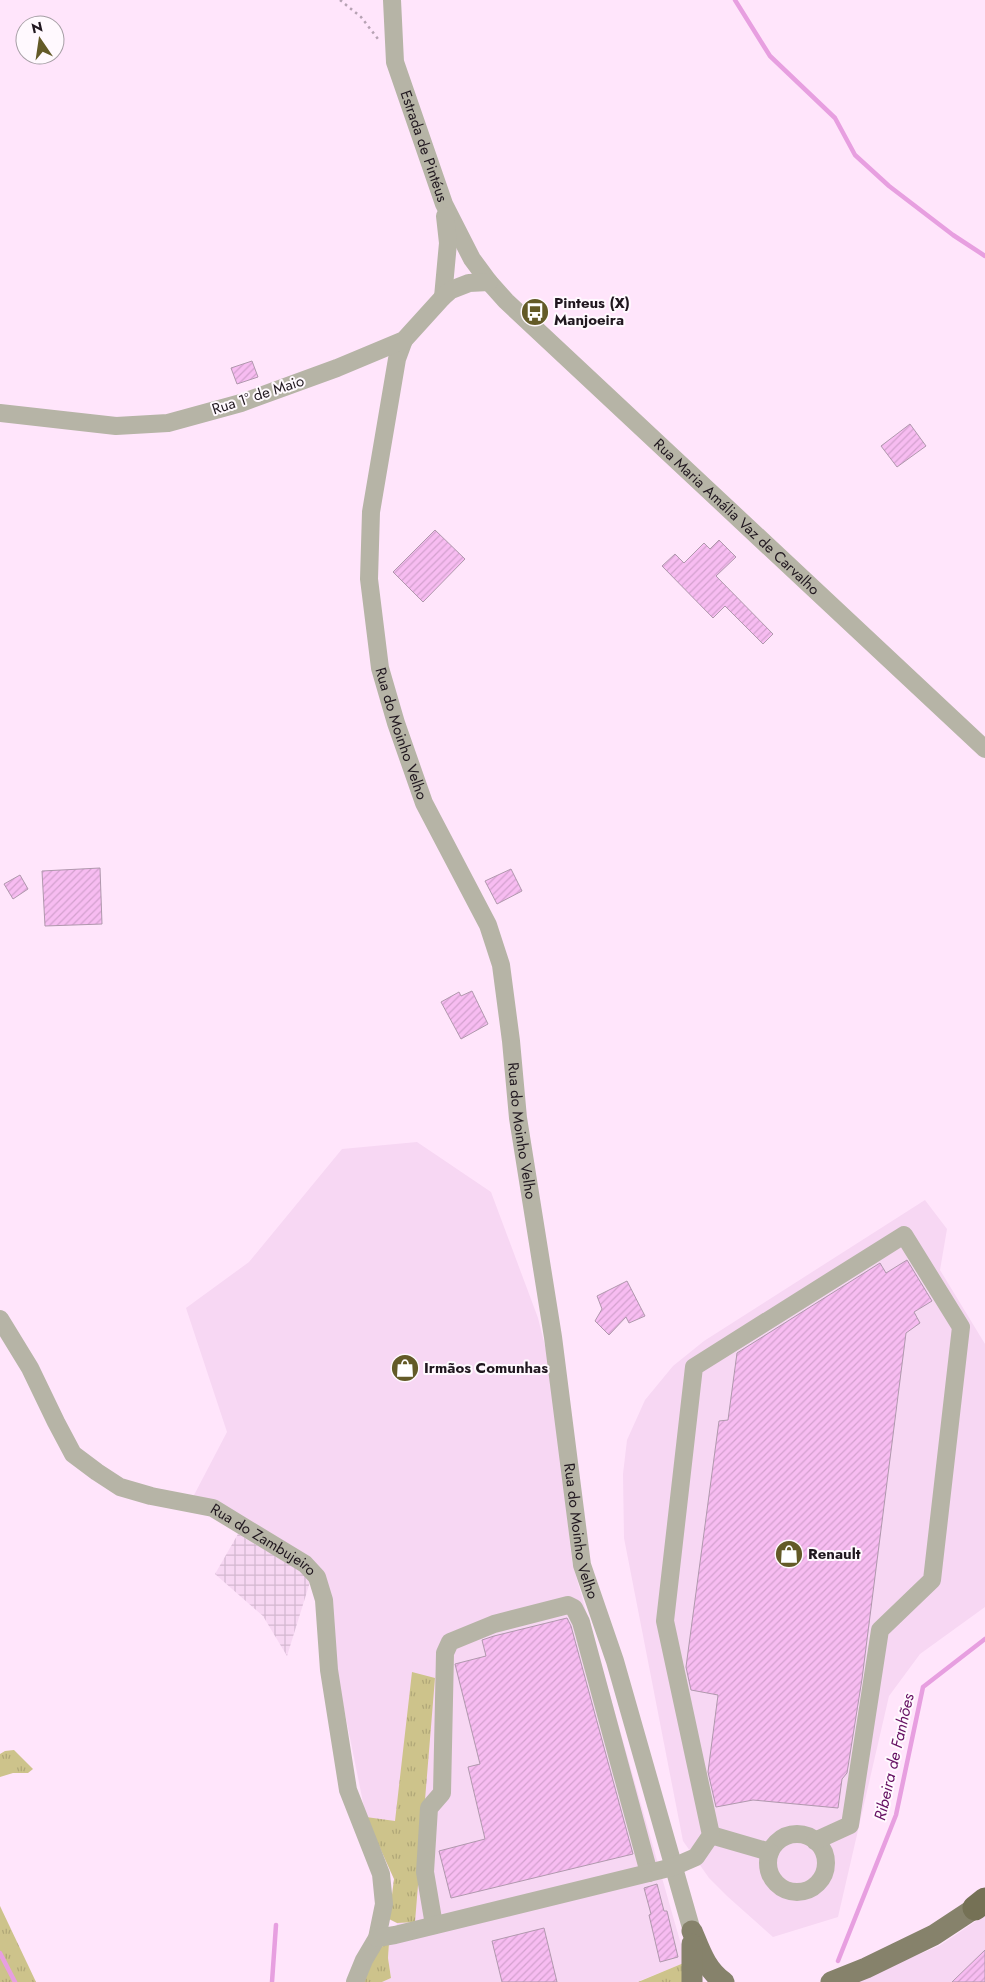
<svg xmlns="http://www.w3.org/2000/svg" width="985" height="1982" font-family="Jost,sans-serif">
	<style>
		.built { fill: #f7d7f3 }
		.industrial { fill: url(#industrial-grid) }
		.grass { fill: url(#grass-tufts) }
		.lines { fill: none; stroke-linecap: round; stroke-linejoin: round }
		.stream { stroke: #e79fe0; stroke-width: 4.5 }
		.building { fill: url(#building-hatch); stroke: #b098ad }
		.path { stroke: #b6a2b3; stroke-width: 2.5; stroke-dasharray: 2.5 4; stroke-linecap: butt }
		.minor { stroke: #b6b4a6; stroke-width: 18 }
		.major { stroke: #86826b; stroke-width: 21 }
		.highway { stroke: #757155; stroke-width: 25 }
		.labels { text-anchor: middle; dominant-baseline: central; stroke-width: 4; stroke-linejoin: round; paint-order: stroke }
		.street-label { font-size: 15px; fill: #20171f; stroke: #fff9fe }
		.poi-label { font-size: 15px; font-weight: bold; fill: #20171f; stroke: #fff9fe; text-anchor: start }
		.water-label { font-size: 16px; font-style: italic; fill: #661163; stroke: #fff9fe }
	</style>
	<defs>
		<pattern id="industrial-grid" width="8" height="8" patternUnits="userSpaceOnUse" patternTransform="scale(1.25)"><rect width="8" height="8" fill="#f7d7f3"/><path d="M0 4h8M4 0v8" fill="none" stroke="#d3b8d0"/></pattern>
		<pattern id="grass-tufts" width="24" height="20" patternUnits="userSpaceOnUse" patternTransform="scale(1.25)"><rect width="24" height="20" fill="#cdc38b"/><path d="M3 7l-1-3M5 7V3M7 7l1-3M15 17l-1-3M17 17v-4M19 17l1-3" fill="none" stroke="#b0a778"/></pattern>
		<pattern id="building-hatch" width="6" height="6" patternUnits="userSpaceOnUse" patternTransform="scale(1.25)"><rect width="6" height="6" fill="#f7bcf1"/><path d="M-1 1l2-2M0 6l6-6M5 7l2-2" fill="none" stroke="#d3a1ce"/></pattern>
	</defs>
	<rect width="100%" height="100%" fill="#ffe5fb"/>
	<g class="built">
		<path d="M 417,1142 L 491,1192 L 538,1318 L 551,1370 L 572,1562 L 686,1962 L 637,1982 L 382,1982 L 391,1978 L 388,1958 L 389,1944 L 395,1935 L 397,1923 L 389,1919 L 394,1879 L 366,1817 L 337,1674 L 324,1579 L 193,1497 L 227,1432 L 186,1308 L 249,1262 L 342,1149 Z"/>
		<path d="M 925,1200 L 947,1229 L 940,1270 L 985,1344 L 985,1607 L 920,1654 L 889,1696 L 838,1917 L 773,1937 L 727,1896 L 709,1878 L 683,1841 L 624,1538 L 623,1474 L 627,1440 L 645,1400 L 673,1366 L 704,1341 Z"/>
		<path d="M 985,1915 L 985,1982 L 852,1982 L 939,1946 Z"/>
	</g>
	<path class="industrial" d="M 238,1534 L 302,1572 L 310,1582 L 287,1656 L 263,1616 L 215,1574 Z"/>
	<g class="grass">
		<path d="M 412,1672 L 435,1678 L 415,1922 L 397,1923 L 389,1919 L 394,1879 L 366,1817 L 395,1821 Z"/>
		<path d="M 14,1750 L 33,1769 L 28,1773 L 13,1773 L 0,1777 L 0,1754 L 5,1751 Z"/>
		<path d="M 0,1906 L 36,1982 L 0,1982 Z"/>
		<path d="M 389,1943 L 388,1958 L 391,1978 L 382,1982 L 360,1982 L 381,1947 Z"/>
		<path d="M 686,1962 L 684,1982 L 638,1982 Z"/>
	</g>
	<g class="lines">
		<g class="stream">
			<path d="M 735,0 L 770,56 L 835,118 L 855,155 L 889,186 L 953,235 L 985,256"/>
			<path d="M 0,1953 L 15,1982"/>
			<path d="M 838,1961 L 896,1815 L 923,1687 L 985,1639"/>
			<path d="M 272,1982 L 276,1925"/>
		</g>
	</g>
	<g class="building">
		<path d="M 252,361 L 258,377 L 237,384 L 231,368 Z"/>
		<path d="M 910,424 L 926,446 L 897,467 L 881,446 Z"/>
		<path d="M 435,530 L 465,559 L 423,602 L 393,572 Z"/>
		<path d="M 719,540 L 736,557 L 716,576 L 773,634 L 763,644 L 725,606 L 713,618 L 662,566 L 675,554 L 684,563 L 704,543 L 710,549 Z"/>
		<path d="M 100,868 L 102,924 L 45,926 L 42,871 Z"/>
		<path d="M 511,869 L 522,891 L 497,904 L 485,881 Z"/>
		<path d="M 20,875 L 28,889 L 13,899 L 4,884 Z"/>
		<path d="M 472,991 L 488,1024 L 461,1039 L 441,1002 L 459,992 L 461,996 Z"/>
		<path d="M 907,1260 L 932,1301 L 914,1312 L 920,1323 L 906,1333 L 862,1679 L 847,1773 L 842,1779 L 838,1808 L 753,1800 L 716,1807 L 708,1772 L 718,1695 L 691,1690 L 686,1667 L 719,1421 L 728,1420 L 737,1353 L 880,1263 L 886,1273 Z"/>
		<path d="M 627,1281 L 645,1316 L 629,1323 L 626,1317 L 609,1335 L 595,1321 L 602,1309 L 597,1296 Z"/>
		<path d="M 567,1618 L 571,1626 L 633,1854 L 451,1898 L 439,1851 L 485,1839 L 468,1767 L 480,1764 L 455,1664 L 486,1656 L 482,1640 L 494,1636 Z"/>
		<path d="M 657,1884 L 664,1911 L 667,1911 L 678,1957 L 660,1962 L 649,1915 L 651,1914 L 644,1888 Z"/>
		<path d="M 544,1928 L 557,1982 L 502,1982 L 492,1941 Z"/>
		<path d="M 985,1950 L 985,1982 L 952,1982 Z"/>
	</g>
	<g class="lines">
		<path class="path" d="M 340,0 L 361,17 L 378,39"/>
		<g class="minor">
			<path id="s1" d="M 392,0 L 395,62 L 444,204 L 472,259 L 489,282 L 506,301 L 985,749"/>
			<path d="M 443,297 L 448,243 L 445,216"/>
			<path id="s2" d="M 404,340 L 397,359 L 371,512 L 369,579 L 380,668 L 396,723 L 424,803 L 488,925 L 501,965 L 511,1041 L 518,1118 L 553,1337 L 582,1565 L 615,1661 L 692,1931"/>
			<path d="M 0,413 L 116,426 L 168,423 L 241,403 L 337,368 L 404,340 L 443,297 L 451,290 L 469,283 L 489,282"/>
			<path id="s3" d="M 0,1319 L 30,1368 L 56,1422 L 73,1454 L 97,1472 L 120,1487 L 151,1496 L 213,1508 L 305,1564 L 317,1577 L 324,1600 L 329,1670 L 348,1790 L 381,1874 L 384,1904 L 377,1938 L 364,1960 L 355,1982"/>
			<circle cx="797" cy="1863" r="29"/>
			<path d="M 711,1835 L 770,1852"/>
			<path d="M 434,1925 L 425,1872 L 429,1808 L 442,1793 L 445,1653 L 450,1642 L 494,1624 L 568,1605 L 574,1608 L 581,1622 L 649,1873"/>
			<path d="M 377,1938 L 395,1935 L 673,1867 L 696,1857 L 711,1835 L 665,1621 L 694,1367 L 904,1235 L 961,1327 L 932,1580 L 880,1630 L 850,1825 L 815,1841"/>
		</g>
		<g class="major">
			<path d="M 692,1931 C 700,1950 706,1970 724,1982"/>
			<path d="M 692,1982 L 692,1944"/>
			<path d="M 831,1982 L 866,1968 L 934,1935 L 975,1908"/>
		</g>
		<path class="highway" d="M 975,1908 L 985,1900"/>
	</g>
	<defs>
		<symbol id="bus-disc" viewBox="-11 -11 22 22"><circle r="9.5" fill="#635a27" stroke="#fff9fe"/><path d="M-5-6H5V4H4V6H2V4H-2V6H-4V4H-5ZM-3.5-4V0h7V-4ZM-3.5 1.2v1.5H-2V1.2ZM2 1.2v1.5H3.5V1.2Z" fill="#fff"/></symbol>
		<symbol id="shop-disc" viewBox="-11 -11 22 22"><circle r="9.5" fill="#635a27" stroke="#fff9fe"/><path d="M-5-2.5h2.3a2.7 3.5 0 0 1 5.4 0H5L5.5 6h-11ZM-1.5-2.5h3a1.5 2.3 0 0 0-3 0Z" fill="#fff"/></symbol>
	</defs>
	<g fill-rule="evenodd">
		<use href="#bus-disc" x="519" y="296" width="32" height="32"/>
		<use href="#shop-disc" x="389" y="1352" width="32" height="32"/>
		<use href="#shop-disc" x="773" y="1538" width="32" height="32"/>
	</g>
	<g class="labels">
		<g class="street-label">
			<text stroke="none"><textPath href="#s1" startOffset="151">Estrada de Pintéus</textPath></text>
			<text transform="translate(258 395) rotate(-18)">Rua 1º de Maio</text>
			<text stroke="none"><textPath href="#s1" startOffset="644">Rua Maria Amália Vaz de Carvalho</textPath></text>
			<text stroke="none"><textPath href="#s2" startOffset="401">Rua do Moinho Velho</textPath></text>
			<text stroke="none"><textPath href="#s2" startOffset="821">Rua do Moinho Velho</textPath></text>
			<text stroke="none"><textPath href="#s2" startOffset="1226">Rua do Moinho Velho</textPath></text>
			<text stroke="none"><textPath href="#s3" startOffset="366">Rua do Zambujeiro</textPath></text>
		</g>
		<g class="poi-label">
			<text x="554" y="303">Pinteus (X)<tspan x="554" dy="17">Manjoeira</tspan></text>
			<text x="424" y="1368">Irmãos Comunhas</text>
			<text x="808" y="1554">Renault</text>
		</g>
		<g class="water-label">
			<text transform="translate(894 1757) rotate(-77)">Ribeira de Fanhões</text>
		</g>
	</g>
	<g transform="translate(40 40) rotate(347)"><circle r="24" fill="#fff9fe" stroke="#a69fa5"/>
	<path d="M0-4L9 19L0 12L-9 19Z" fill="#635a27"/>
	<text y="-8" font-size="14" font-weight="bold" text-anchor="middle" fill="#20171f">N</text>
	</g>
</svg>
